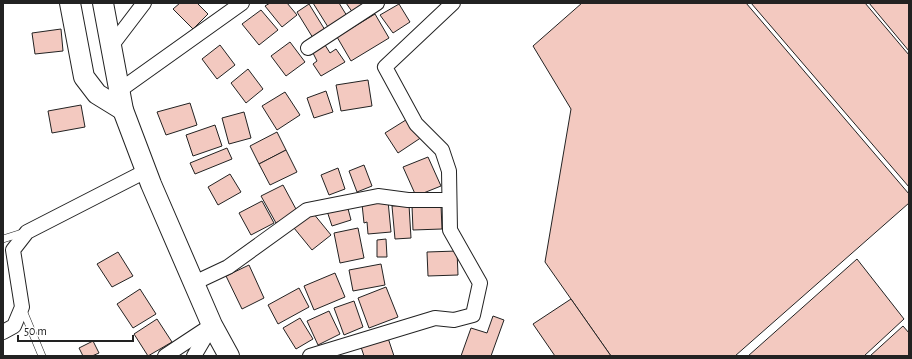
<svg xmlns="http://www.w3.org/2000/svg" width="912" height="359" font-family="'Alegreya Sans',sans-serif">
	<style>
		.building { fill: #f3c9c0; stroke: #222 }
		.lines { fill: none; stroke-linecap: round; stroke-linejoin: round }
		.lane-casing { stroke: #222; stroke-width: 8 }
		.street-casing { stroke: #222; stroke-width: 16 }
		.secondary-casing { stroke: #222; stroke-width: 22 }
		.lane { stroke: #fff; stroke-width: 7 }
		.street { stroke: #fff; stroke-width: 14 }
		.secondary { stroke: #fff; stroke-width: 20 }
	</style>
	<rect width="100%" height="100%" fill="#fff"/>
	<g class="building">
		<path d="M 180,3 L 197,3 L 208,14 L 193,29 L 173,9 Z"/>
		<path d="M 270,3 L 287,3 L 297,15 L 282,27 L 265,6 Z"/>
		<path d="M 313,3 L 339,3 L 347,16 L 328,27 Z"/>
		<path d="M 346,3 L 368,3 L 353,13 Z"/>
		<path d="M 582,3 L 746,3 L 909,194 L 909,203 L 735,356 L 611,356 L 545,262 L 571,109 L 533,46 Z"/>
		<path d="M 751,3 L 865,3 L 909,55 L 909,187 Z"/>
		<path d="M 869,3 L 909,3 L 909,51 Z"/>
		<path d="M 309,4 L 325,30 L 313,38 L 297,12 Z"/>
		<path d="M 399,4 L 410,22 L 393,33 L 380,15 Z"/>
		<path d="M 261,10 L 278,30 L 259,45 L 242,24 Z"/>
		<path d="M 375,14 L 389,38 L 351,61 L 337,37 Z"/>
		<path d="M 61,29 L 63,51 L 35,54 L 32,33 Z"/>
		<path d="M 290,42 L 305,62 L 286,76 L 271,56 Z"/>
		<path d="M 220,45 L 235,65 L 217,79 L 202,59 Z"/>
		<path d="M 325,45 L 330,53 L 336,49 L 345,62 L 321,76 L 313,64 L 317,61 L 313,53 Z"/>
		<path d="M 248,69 L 263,89 L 246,103 L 231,83 Z"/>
		<path d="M 368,80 L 372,106 L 341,111 L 336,85 Z"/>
		<path d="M 326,91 L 333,112 L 314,118 L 307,98 Z"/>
		<path d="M 285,92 L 300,115 L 277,130 L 262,106 Z"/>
		<path d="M 190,103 L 197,125 L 166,135 L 157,112 Z"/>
		<path d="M 81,105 L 85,127 L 52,133 L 48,111 Z"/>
		<path d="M 244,112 L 251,138 L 229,144 L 222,118 Z"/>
		<path d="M 409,118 L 422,137 L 398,153 L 385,133 Z"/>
		<path d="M 215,125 L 222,146 L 193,156 L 186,135 Z"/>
		<path d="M 277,132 L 286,150 L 259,164 L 250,146 Z"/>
		<path d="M 227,148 L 232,159 L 195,174 L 190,163 Z"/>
		<path d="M 286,150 L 297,172 L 270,185 L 259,164 Z"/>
		<path d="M 428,157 L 441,186 L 416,196 L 403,167 Z"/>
		<path d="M 364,165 L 372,186 L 357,192 L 349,171 Z"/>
		<path d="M 338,168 L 345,189 L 329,195 L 321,175 Z"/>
		<path d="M 230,174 L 241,192 L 218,205 L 208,187 Z"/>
		<path d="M 283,185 L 297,211 L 276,223 L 261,196 Z"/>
		<path d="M 262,201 L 274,223 L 251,235 L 239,213 Z"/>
		<path d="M 388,201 L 391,232 L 368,234 L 367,222 L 364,223 L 362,204 Z"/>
		<path d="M 347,205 L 351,220 L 332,226 L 327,211 Z"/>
		<path d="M 409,205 L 411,238 L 395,239 L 392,206 Z"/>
		<path d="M 441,205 L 442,229 L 413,230 L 412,206 Z"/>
		<path d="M 313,213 L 331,235 L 312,250 L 294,228 Z"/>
		<path d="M 358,228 L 364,258 L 340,263 L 334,233 Z"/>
		<path d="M 386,239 L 387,257 L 377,257 L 377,240 Z"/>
		<path d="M 457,251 L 458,275 L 428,276 L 427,252 Z"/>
		<path d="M 118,252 L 133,276 L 112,287 L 97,264 Z"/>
		<path d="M 857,259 L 904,319 L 864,356 L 748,356 Z"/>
		<path d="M 381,264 L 385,285 L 353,291 L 349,270 Z"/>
		<path d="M 249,265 L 264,298 L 242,309 L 226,276 Z"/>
		<path d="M 335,273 L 345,297 L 314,310 L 304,286 Z"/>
		<path d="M 386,287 L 398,317 L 369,328 L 358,298 Z"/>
		<path d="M 299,288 L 309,307 L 278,324 L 268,305 Z"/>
		<path d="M 140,289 L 156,314 L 133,328 L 117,304 Z"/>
		<path d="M 571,299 L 611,356 L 555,356 L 533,324 Z"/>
		<path d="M 354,301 L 363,327 L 344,335 L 334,308 Z"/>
		<path d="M 329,311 L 340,334 L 318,345 L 307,321 Z"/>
		<path d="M 493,316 L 504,320 L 491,356 L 461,356 L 471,328 L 487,333 Z"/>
		<path d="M 300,318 L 313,339 L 296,349 L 283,328 Z"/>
		<path d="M 157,319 L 172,342 L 148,356 L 134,334 Z"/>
		<path d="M 903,326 L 909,333 L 909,356 L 870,356 Z"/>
		<path d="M 388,338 L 394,356 L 364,356 L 361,347 Z"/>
		<path d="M 93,341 L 99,353 L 92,356 L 83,356 L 79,348 Z"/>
	</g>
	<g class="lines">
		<defs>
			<g id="lane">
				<path d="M 3,239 L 25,232"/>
				<path d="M 22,308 L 42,356"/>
			</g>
			<g id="street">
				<path d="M 112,45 L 144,3"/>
				<path d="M 308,48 L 377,3"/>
				<path d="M 120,90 L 242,3"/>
				<path d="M 194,283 L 228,267 L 307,210 L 378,196 L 408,200 L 449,200"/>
				<path d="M 3,332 L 14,326 L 22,307 L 13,250 L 27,232 L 146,171"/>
				<path d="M 165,356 L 212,325"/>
				<path d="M 194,356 L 211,327"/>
				<path d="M 310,356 L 435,318 L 454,320 L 473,315 L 480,283 L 450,230 L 449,171 L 442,150 L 416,124 L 385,67 L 453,3"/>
			</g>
			<g id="secondary">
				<path d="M 70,3 L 84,77 L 97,94 L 123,110"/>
				<path d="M 103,3 L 123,110 L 151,184 L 212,325 L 229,356"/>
			</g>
		</defs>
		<use href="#lane" class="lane-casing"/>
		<use href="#street" class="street-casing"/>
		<use href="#secondary" class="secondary-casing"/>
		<use href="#lane" class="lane"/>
		<use href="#street" class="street"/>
		<use href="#secondary" class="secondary"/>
	</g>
	<rect width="912" height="359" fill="none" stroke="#222222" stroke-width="8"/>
	<path d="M18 335v6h115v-6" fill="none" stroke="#222222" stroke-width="2"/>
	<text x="24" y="335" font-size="12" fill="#222222" stroke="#ffffff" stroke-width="3" paint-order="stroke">50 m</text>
</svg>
